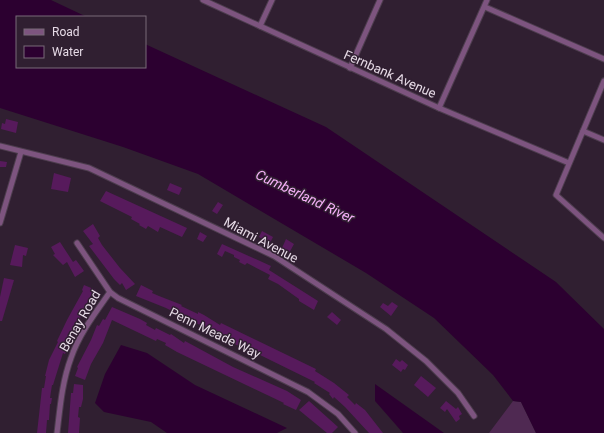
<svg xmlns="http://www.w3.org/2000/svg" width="604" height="433" font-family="Roboto,sans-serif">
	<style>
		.green { fill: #4f2952 }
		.water { fill: #2c0030 }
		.building { fill: #571a5c }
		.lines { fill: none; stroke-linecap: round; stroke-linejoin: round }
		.street-casing { stroke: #4d3d4e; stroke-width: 7 }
		.street { stroke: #7d547f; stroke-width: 5 }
		.labels { text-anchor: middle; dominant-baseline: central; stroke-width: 3; stroke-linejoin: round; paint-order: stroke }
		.street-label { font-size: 13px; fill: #e6dae6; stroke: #301f31 }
		.water-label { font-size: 14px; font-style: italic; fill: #f7b1fa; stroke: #301f31 }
	</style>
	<rect width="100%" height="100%" fill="#301f31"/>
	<path class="green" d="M 513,401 L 521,402 L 536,433 L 489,433 Z"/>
	<g class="water">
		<path d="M 0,0 L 51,0 L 87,17 L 17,17 L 17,67 L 145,67 L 145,44 L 326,127 L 556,282 L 604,329 L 604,433 L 536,433 L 521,402 L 513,401 L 493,375 L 434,318 L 366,273 L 198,174 L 123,147 L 0,108 Z"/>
		<path d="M 121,345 L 147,353 L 195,385 L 287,428 L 277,433 L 167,433 L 151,422 L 104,412 L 95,403 L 105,374 Z"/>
		<path d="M 375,384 L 444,433 L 403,433 L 375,401 Z"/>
	</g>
	<g class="building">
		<path d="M 6,119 L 18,122 L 16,133 L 1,129 L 2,123 L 5,124 Z"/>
		<path d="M 0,161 L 7,162 L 6,167 L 0,167 Z"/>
		<path d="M 54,173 L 71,178 L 68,192 L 51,189 Z"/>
		<path d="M 170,183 L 182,188 L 179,195 L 167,190 Z"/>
		<path d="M 106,191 L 187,228 L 182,237 L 160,227 L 158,232 L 148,226 L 146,229 L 139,225 L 140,224 L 131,219 L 132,217 L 100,201 Z"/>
		<path d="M 218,202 L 223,205 L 217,214 L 212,211 Z"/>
		<path d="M 93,224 L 100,236 L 98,238 L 102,245 L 120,268 L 135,284 L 126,290 L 122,283 L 120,285 L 114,279 L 89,246 L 93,244 L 83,231 Z"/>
		<path d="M 262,231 L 273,237 L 270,243 L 259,237 Z"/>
		<path d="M 200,232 L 207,236 L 203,242 L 197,239 Z"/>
		<path d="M 286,239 L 294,244 L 288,255 L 276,250 L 278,246 L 282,248 Z"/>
		<path d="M 60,242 L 73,262 L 76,260 L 84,271 L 75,277 L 67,262 L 63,265 L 53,255 L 55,254 L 51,247 Z"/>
		<path d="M 222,244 L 271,266 L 269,270 L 318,301 L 314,310 L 299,301 L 299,299 L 278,284 L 268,279 L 270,275 L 247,263 L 245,265 L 239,262 L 240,260 L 234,257 L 234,255 L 225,251 L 222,257 L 217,254 Z"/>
		<path d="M 15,245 L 28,248 L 26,256 L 23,255 L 22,267 L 10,265 Z"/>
		<path d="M 4,278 L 14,280 L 2,321 L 0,321 L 0,297 Z"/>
		<path d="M 84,285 L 96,290 L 94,296 L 91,295 L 73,333 L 68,349 L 65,354 L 63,353 L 53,385 L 52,385 L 50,398 L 52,398 L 51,404 L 50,404 L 49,420 L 47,420 L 46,433 L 37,433 L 42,388 L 44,388 L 46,376 L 45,376 L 49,360 L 58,342 L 57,341 L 67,320 L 83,291 L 82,290 Z"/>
		<path d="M 141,285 L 153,291 L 152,293 L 159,296 L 182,305 L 181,306 L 198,314 L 198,312 L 204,315 L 220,325 L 221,323 L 316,369 L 315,371 L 334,383 L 349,395 L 347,397 L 355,405 L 356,403 L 365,410 L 383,433 L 369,433 L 345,407 L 334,397 L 333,399 L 329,394 L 330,393 L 314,383 L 315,382 L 260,355 L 251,353 L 246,350 L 247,349 L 229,342 L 230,340 L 166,308 L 136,296 Z"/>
		<path d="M 392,302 L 398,306 L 391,316 L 380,307 L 383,303 L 388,306 Z"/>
		<path d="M 112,307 L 140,319 L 147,323 L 146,325 L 155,330 L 156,328 L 170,335 L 171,334 L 184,343 L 185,341 L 233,367 L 287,391 L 301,400 L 296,410 L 283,404 L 284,403 L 177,352 L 165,345 L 166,343 L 157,339 L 156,341 L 112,320 L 103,343 L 91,364 L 85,380 L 75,376 L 78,368 L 77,367 L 91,340 L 97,325 L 99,326 L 103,319 L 105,320 Z"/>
		<path d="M 332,312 L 341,320 L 337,325 L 327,317 Z"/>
		<path d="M 396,359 L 400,362 L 402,360 L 408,365 L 405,370 L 403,369 L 401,372 L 392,365 Z"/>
		<path d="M 421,376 L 436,388 L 428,397 L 414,385 Z"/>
		<path d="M 74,384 L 83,385 L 83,399 L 81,407 L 79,407 L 78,417 L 80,418 L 79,433 L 68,433 L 71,393 L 73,393 Z"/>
		<path d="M 309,401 L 338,427 L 332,433 L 327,433 L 299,410 Z"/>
		<path d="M 446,401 L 456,409 L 458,407 L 462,414 L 459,416 L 460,419 L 456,422 L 447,409 L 445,412 L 440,408 Z"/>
	</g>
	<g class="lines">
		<defs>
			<g id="street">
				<path d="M 203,0 L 439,108 L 569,163"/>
				<path d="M 485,7 L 604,59"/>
				<path d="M 260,26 L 272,0"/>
				<path d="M 350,68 L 380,0"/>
				<path d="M 604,81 L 556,195 L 604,238"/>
				<path d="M 439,108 L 487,0"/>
				<path d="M 583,131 L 604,140"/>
				<path d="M 0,146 L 89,168 L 274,256 L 386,329 L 426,361 L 458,393 L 474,416"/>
				<path d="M 0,223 L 21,152"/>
				<path d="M 77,243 L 110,292 L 118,298 L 308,392 L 338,414 L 355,433"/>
				<path d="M 57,433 C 60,408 62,382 71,358 C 79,334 96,312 110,292"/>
			</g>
		</defs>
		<use href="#street" class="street-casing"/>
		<use href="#street" class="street"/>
	</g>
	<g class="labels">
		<g class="street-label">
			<text transform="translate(390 74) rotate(24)">Fernbank Avenue</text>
			<text transform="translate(261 240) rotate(28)">Miami Avenue</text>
			<text transform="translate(80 321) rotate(-60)">Benay Road</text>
			<text transform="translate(215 333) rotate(26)">Penn Meade Way</text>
		</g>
		<g class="water-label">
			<text transform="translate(305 196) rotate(25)">Cumberland River</text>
		</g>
	</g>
	<rect x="16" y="16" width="130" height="52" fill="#301f31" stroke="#796a79"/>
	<rect x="24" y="29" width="20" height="6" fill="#7d547f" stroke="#796a79"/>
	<text x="52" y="36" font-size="12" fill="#e6dae6">Road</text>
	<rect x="24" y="46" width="20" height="12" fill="#2c0030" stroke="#796a79"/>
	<text x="52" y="56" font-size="12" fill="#e6dae6">Water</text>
</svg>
